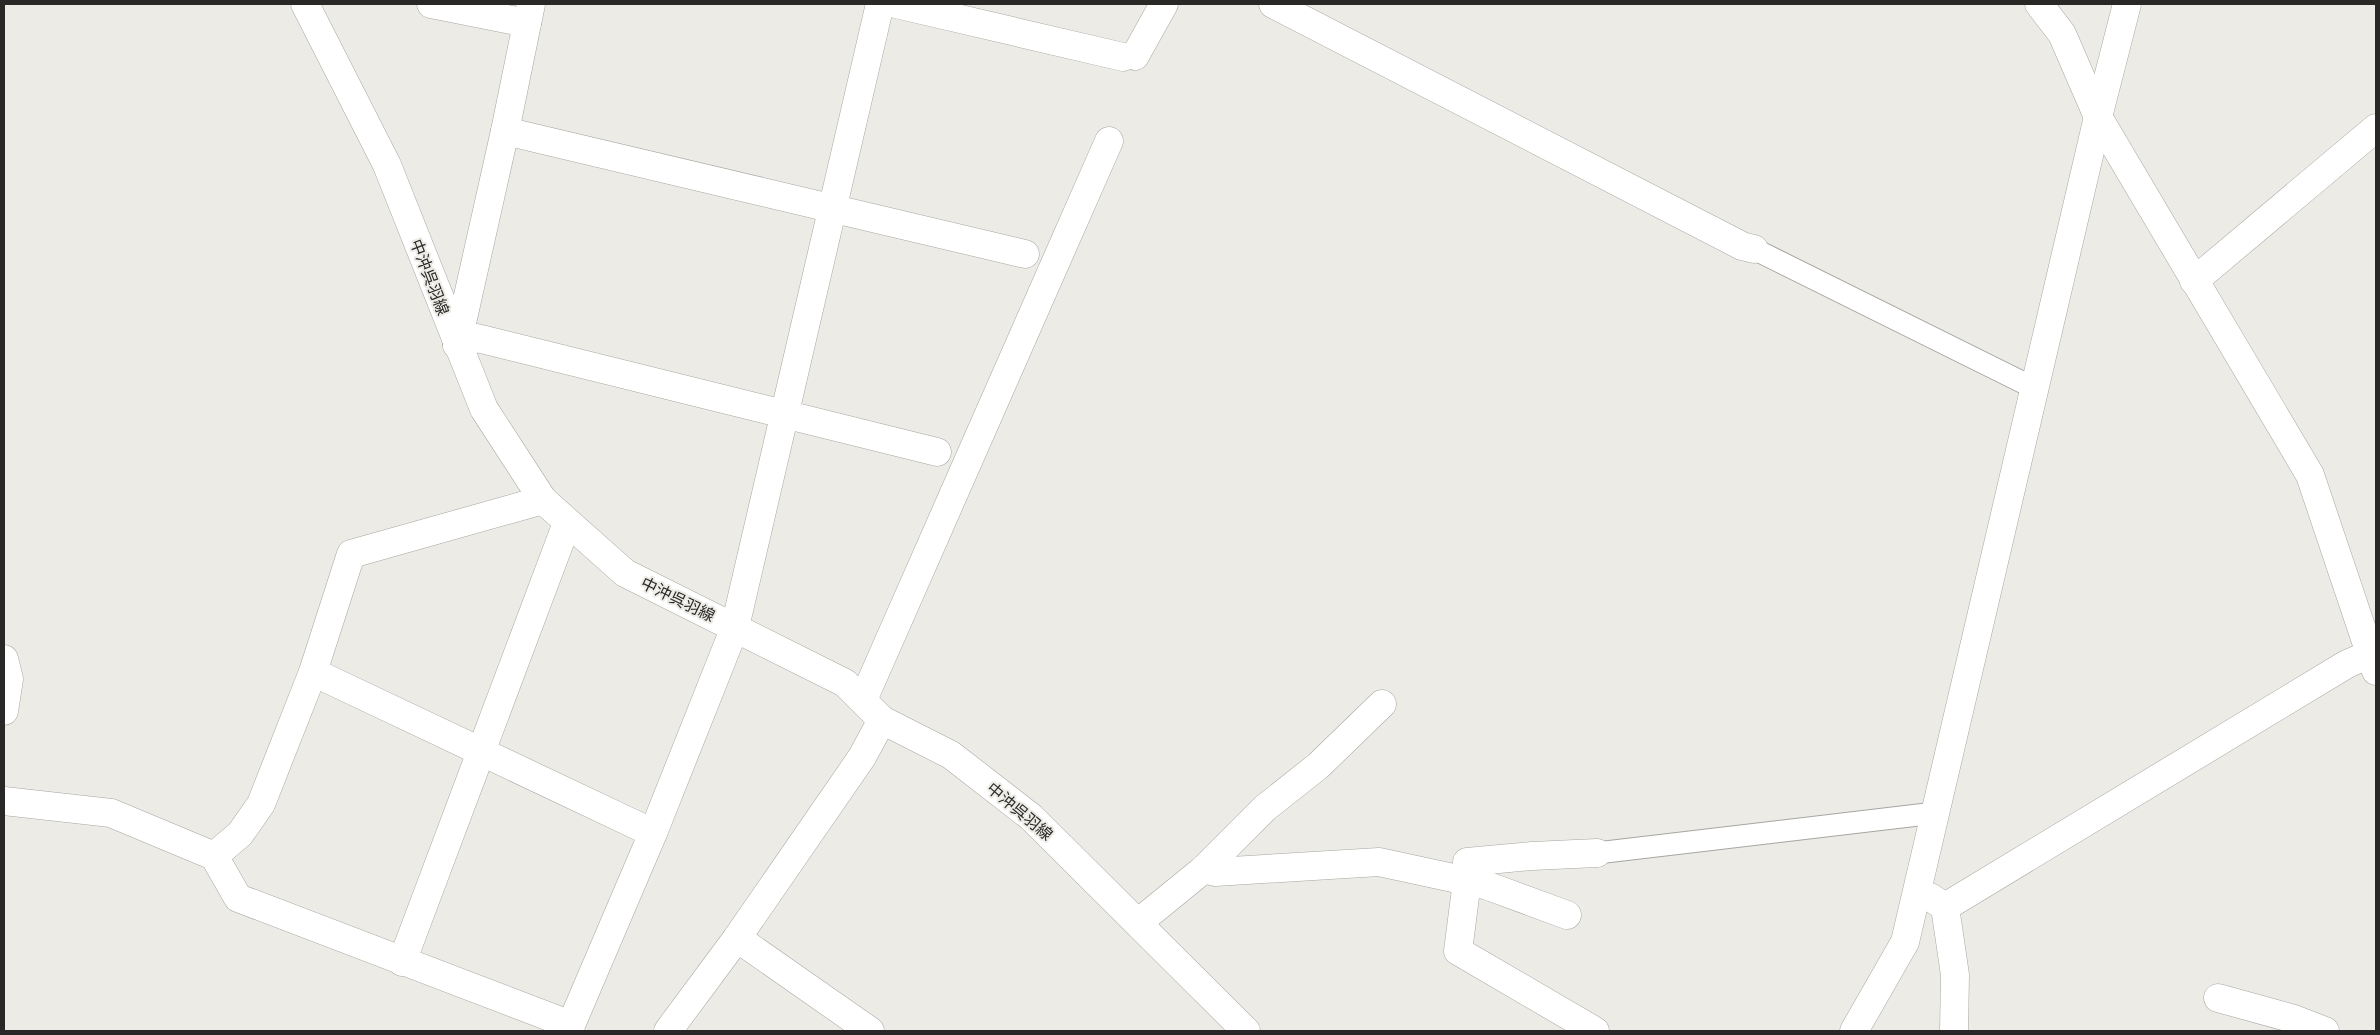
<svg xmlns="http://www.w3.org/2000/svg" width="2380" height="1035" font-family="'PT Sans','Noto Sans JP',sans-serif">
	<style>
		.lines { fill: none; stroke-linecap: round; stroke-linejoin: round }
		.service-casing { stroke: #a7a6a1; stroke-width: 23 }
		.minor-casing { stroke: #a7a6a1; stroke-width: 29 }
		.secondary-casing { stroke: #a7a6a1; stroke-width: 29 }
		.service { stroke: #fff; stroke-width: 21 }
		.minor { stroke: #fff; stroke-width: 28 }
		.secondary { stroke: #fff; stroke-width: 28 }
		.labels { text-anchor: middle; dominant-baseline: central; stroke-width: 4; stroke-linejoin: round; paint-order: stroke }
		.street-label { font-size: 16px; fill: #292826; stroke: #ecebe6 }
	</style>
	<rect width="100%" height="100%" fill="#ecebe6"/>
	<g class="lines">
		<defs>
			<g id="service">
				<path d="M 1754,249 L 2036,389"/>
				<path d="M 1597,853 L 1935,813"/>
			</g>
			<g id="minor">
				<path d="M 431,4 L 527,23"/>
				<path d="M 896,4 L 1123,57"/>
				<path d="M 1273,4 L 1742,246 L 1754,249"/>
				<path d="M 2039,4 L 2062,34 L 2098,117 L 2310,475 L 2376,671"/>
				<path d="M 1135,56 L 1164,4"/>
				<path d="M 505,131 L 1025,254"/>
				<path d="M 2194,281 L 2376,128"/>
				<path d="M 457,345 L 477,338 L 937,452"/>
				<path d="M 457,345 L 505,131 L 531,4"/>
				<path d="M 4,659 L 9,679 L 4,711"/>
				<path d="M 313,672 L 653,833"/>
				<path d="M 863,700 L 1109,141"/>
				<path d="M 4,801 L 111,813 L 214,856 L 238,898 L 571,1025 L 568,1031"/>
				<path d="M 214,856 L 240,834 L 261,804 L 313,672 L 351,554 L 543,500"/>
				<path d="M 1204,869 L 1215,872 L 1379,862 L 1467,881 L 1467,862 L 1532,856 L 1597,853"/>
				<path d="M 1930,897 L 1945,907 L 1955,975 L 1954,1031"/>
				<path d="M 1945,907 L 2347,664 L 2370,654 L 2376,648"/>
				<path d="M 1567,915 L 1488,886 L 1467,881 L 1458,951 L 1595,1031"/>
				<path d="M 1139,922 L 1204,869 L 1265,808 L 1318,766 L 1382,704"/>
				<path d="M 737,938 L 870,1031"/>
				<path d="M 402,962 L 567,523"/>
				<path d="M 2218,998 L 2294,1019 L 2325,1031"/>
				<path d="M 571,1025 L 653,833 L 735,627 L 880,4"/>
				<path d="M 668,1031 L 737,938 L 862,757 L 882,720"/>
				<path d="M 1854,1031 L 1905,942 L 2098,117 L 2127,4"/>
			</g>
			<path id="secondary" d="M 305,4 L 387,165 L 484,409 L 543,500 L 625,573 L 845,683 L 882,720 L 951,755 L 1031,817 L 1246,1031"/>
		</defs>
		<use href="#service" class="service-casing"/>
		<use href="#minor" class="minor-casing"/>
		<use href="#secondary" class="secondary-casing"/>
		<use href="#service" class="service"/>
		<use href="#minor" class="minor"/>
		<use href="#secondary" class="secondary"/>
	</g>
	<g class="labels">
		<g class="street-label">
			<text transform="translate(430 277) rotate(69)">中沖呉羽線</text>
			<text transform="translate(678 599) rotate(26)">中沖呉羽線</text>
			<text transform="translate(1020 811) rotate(40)">中沖呉羽線</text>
		</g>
	</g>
	<rect width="2380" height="1035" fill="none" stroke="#292826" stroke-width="10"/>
</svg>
